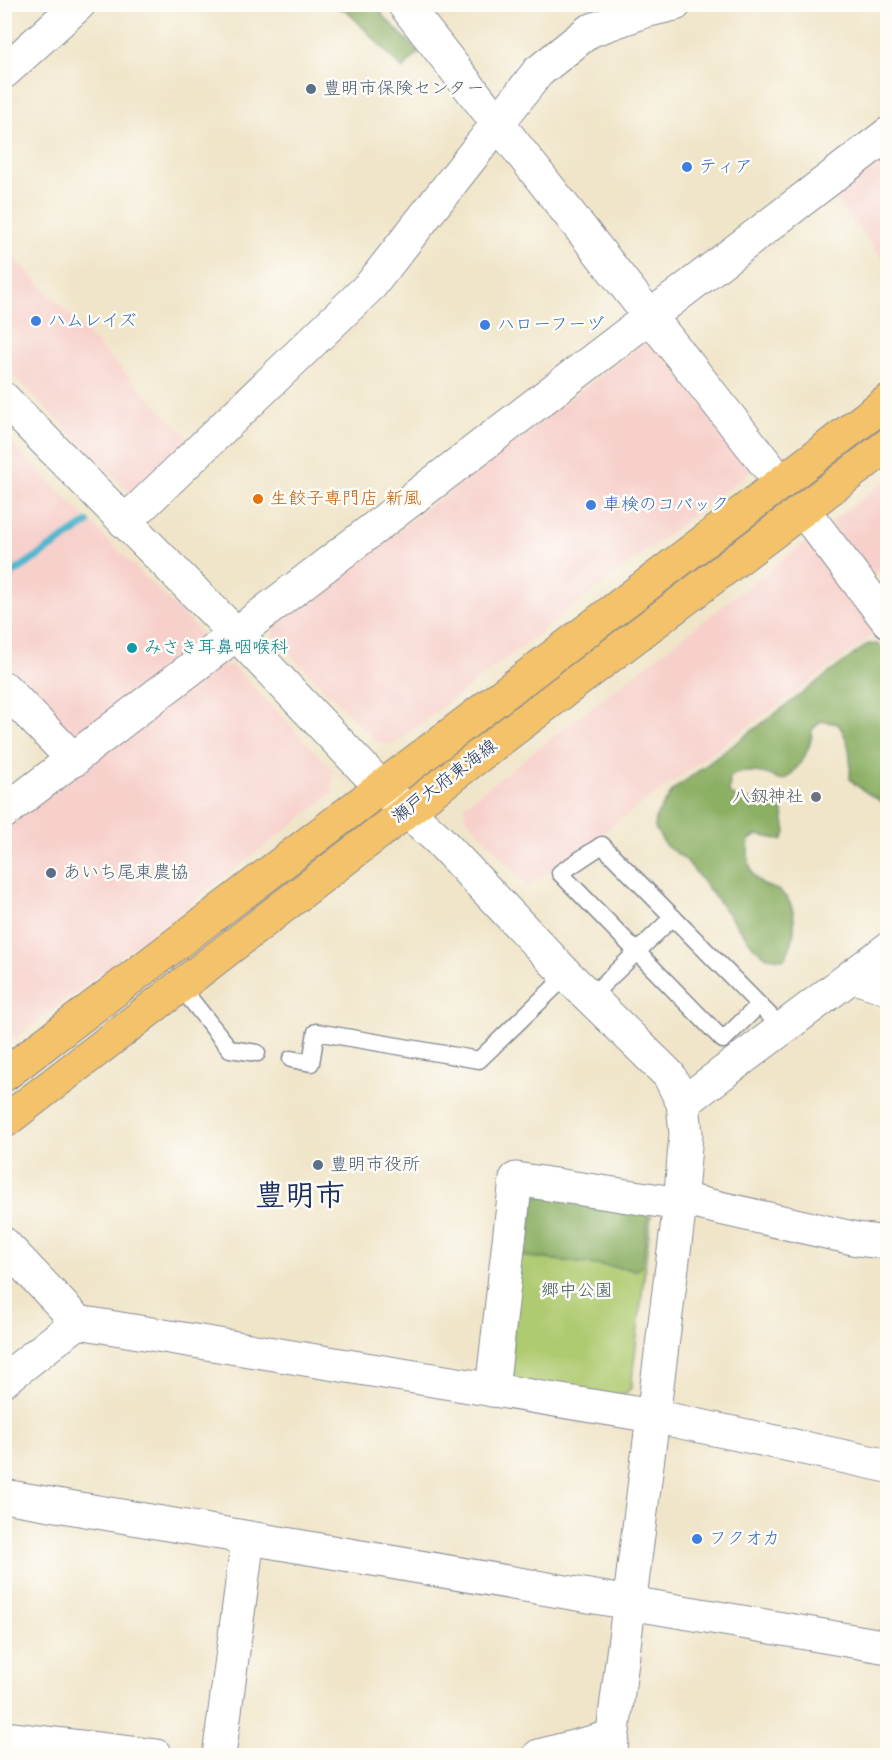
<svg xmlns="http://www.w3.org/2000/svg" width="892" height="1760" font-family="Kalam,'Klee One',sans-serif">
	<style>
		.built { fill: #f7d0cb }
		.green { fill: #afcb71; stroke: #657d68; stroke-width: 1.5 }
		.forest { fill: #8baf63; stroke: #536f60; stroke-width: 1.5 }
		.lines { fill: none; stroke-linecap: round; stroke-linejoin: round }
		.stream { stroke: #50b6ce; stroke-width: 8 }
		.service-casing { stroke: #868a94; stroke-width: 19 }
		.minor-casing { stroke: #868a94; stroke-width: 35 }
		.tertiary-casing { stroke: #868a94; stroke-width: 35 }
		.primary-casing { stroke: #868a94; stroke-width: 35 }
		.service { stroke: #fff; stroke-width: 16 }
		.minor { stroke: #fff; stroke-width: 33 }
		.tertiary { stroke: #fff; stroke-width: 33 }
		.primary { stroke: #f3c26a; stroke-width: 33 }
		.service-dot { fill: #5c6f8a; stroke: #fdfcf7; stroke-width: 2 }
		.shop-dot { fill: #3f7fe0; stroke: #fdfcf7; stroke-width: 2 }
		.food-dot { fill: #e8710a; stroke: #fdfcf7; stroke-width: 2 }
		.culture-dot { fill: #0f9aa8; stroke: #fdfcf7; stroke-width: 2 }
		.worship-dot { fill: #6b7280; stroke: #fdfcf7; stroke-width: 2 }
		.labels { text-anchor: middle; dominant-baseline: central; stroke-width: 5; stroke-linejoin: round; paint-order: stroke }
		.service-label { font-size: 18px; fill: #4e5e75; stroke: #fdfcf7; text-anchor: start }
		.shop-label { font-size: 18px; fill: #366cbe; stroke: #fdfcf7; text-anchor: start }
		.food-label { font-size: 18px; fill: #c56008; stroke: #fdfcf7; text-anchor: start }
		.culture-label { font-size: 18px; fill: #0d838f; stroke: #fdfcf7; text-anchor: start }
		.street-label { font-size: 18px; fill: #1b2f5e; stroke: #fdfcf7 }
		.worship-label { font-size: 18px; fill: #5b616d; stroke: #fdfcf7; text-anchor: end }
		.park-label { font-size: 18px; fill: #475e64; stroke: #fdfcf7 }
		.town-label { font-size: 30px; font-weight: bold; fill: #1b2f5e; stroke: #fdfcf7 }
	</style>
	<rect width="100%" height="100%" fill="#fdfcf7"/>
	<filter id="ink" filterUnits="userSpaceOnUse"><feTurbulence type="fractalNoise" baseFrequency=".0167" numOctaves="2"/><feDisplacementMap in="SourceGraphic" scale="12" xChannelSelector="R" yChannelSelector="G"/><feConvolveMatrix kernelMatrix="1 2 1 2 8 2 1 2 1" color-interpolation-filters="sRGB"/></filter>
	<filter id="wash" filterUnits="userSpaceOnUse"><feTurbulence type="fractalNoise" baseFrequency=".008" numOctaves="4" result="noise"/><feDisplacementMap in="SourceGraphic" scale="24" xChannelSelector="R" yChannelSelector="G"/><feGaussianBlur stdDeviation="1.35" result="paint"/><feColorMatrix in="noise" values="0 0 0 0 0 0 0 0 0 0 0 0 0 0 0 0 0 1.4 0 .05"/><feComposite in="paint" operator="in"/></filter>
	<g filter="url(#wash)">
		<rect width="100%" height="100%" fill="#f0e5c9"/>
		<g class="built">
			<path d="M 887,157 L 888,258 L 884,261 L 834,197 Z"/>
			<path d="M 4,247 L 188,438 L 130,493 L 5,367 Z"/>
			<path d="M 645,342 L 654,343 L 752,470 L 393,745 L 377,742 L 273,637 L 273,625 Z"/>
			<path d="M 4,436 L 205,637 L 84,733 L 67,733 L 5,667 L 5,581 L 17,572 L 5,559 Z"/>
			<path d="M 887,479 L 887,565 L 871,577 L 830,523 Z"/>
			<path d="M 807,541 L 877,633 L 528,887 L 465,816 L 465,805 Z"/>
			<path d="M 219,666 L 233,666 L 333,770 L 332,794 L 5,1047 L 5,830 Z"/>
		</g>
		<path class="green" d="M 523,1195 L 651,1216 L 631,1388 L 622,1397 L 509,1380 Z"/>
		<g class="forest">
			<path d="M 335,5 L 383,5 L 382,15 L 419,52 L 403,69 L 346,10 L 340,9 Z"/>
			<path d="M 868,644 L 878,644 L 887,656 L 887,805 C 874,796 860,791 850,779 C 851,758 851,742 838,724 L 821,721 L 812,730 C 812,748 800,767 786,779 L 778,780 C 768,771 741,769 730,777 L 729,793 C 745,805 767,796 782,807 L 786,833 L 782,840 L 757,835 L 749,840 C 747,855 747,873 761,883 C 767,888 777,888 782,893 C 800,909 796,941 784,959 L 767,957 L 753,946 L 686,860 L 666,846 L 655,828 L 655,818 L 673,790 Z"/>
			<path d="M 536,1195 L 643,1208 L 648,1217 L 642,1266 L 637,1270 L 522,1256 L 526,1198 Z"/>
		</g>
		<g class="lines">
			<path class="stream" d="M 4,579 L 87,523"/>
		</g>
	</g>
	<g filter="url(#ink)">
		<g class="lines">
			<defs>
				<g id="service">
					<path d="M 180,986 L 230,1049 L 257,1053"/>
					<path d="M 590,997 L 673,917"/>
					<path d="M 759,1005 L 723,1040 L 560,873 L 602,845 L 782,1028"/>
					<path d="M 291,1059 L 311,1063 L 316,1032 L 479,1060 L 567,975"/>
				</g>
				<g id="minor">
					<path d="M 404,4 L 781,483"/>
					<path d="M 4,72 L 79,4"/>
					<path d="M 803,510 L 888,621"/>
					<path d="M 125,522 L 371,285 L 538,72 L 589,31 L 645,11 L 675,4"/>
					<path d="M 4,688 L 74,760"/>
					<path d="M 4,812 L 888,134"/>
					<path d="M 852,976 L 888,988"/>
					<path d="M 683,1103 L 888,949"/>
					<path d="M 680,1199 L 857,1239 L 888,1243"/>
					<path d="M 4,1244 L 78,1322 L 653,1416 L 888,1466"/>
					<path d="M 4,1380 L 78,1322"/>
					<path d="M 492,1390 L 516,1179 L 680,1204"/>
					<path d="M 4,1496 L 888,1647"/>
					<path d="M 4,1738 L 156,1756"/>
					<path d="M 219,1756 L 248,1538"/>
					<path d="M 539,1756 L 612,1737"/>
				</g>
				<path id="tertiary" d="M 4,399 L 236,634 L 382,788 L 438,839 L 567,975 L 669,1075 L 683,1103 L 686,1134 L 680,1204 L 610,1756"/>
				<g id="primary">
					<path d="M 4,1075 L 888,401"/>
					<path d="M 4,1122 L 451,777 L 888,445"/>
				</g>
			</defs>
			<use href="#service" class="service-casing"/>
			<use href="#minor" class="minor-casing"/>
			<use href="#tertiary" class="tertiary-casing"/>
			<use href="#primary" class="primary-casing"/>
			<use href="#service" class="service"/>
			<use href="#minor" class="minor"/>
			<use href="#tertiary" class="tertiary"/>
			<use href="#primary" class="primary"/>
		</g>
	</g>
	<g class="service-dot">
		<circle cx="311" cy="89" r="6"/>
		<circle cx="51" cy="873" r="6"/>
		<circle cx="318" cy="1165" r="6"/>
	</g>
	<g class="shop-dot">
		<circle cx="687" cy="167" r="6"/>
		<circle cx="36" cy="321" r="6"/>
		<circle cx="485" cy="325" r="6"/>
		<circle cx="591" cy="505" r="6"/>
		<circle cx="697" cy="1539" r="6"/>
	</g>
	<circle class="food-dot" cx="258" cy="499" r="6"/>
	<circle class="culture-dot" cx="132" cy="648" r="6"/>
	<circle class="worship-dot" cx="816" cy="797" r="6"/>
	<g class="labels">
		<g class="service-label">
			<text x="323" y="89">豊明市保険センター</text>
			<text x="63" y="873">あいち尾東農協</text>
			<text x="330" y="1165">豊明市役所</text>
		</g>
		<g class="shop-label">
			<text x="699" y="167">ティア</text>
			<text x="48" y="321">ハムレイズ</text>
			<text x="497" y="325">ハローフーヅ</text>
			<text x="603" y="505">車検のコバック</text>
			<text x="709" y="1539">フクオカ</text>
		</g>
		<g class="food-label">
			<text x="270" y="499">生餃子専門店 新風</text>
		</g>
		<g class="culture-label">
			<text x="144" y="648">みさき耳鼻咽喉科</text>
		</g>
		<g class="street-label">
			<text transform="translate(445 782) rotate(-37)">瀬戸大府東海線</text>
		</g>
		<g class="worship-label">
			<text x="804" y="797">八釼神社</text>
		</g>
		<g class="park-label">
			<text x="577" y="1291">郷中公園</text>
		</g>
		<g class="town-label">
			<text x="300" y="1197">豊明市</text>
		</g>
	</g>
	<rect width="892" height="1760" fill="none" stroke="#fdfcf7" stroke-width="24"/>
</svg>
